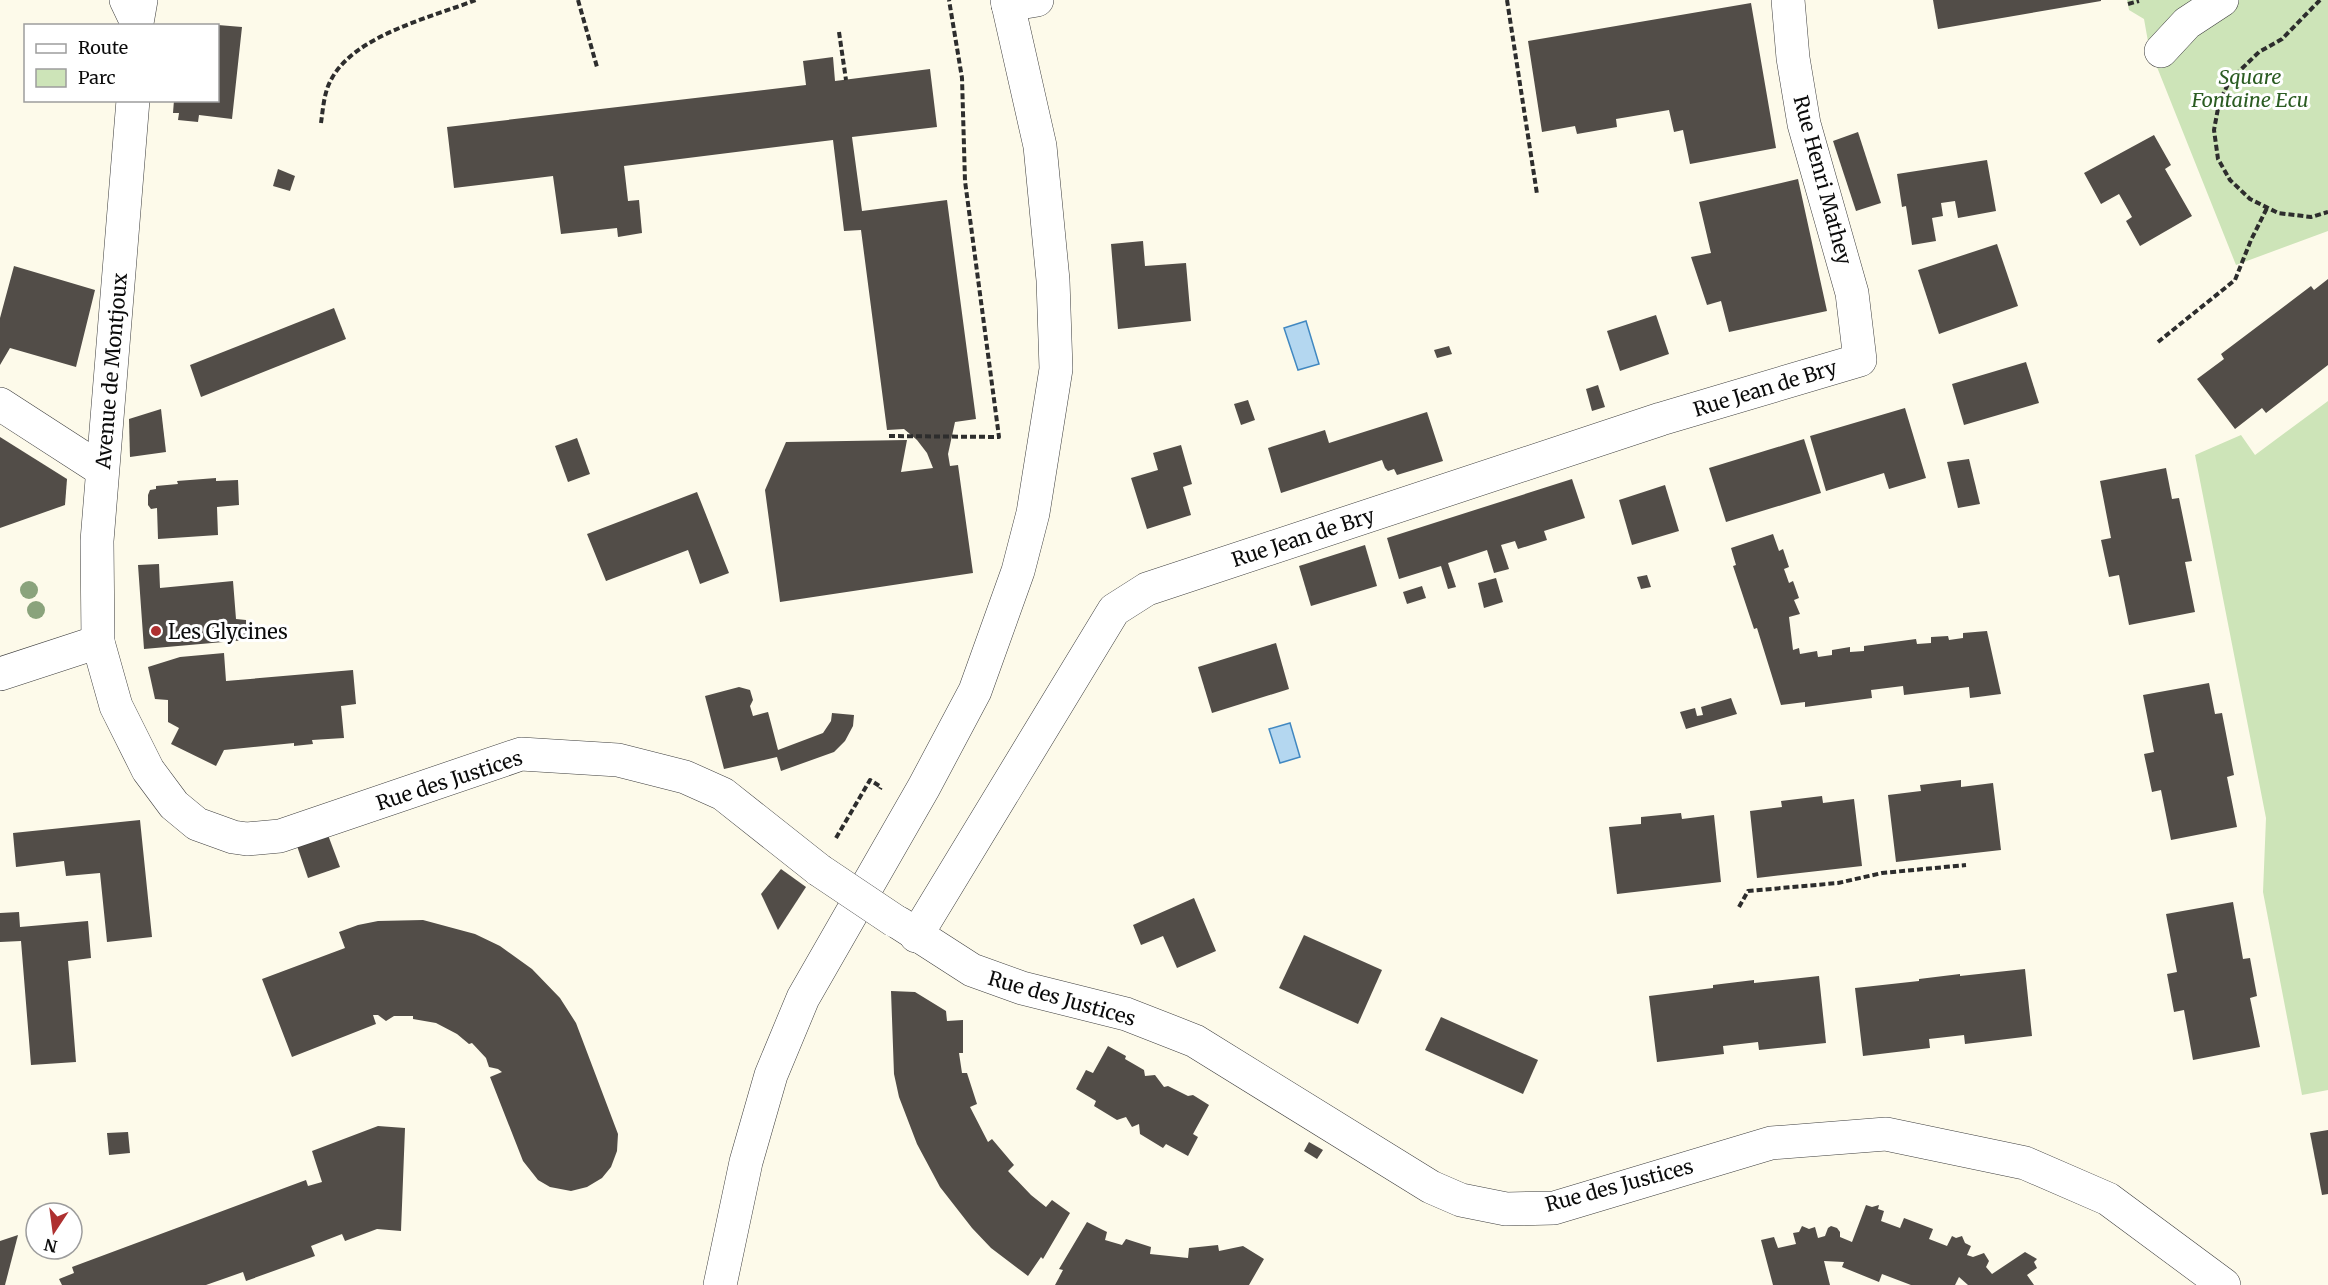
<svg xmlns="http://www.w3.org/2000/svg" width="2328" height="1285" font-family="Merriweather,serif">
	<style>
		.green { fill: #cde4b8 }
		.water { fill: #b4d7f0; stroke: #4188c1; stroke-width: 1.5 }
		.building { fill: #524d48 }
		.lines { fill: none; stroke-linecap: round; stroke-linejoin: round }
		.minor-casing { stroke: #3e3e3e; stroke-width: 34 }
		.path { stroke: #2d2d2d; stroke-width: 4; stroke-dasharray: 6 3; stroke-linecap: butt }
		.minor { stroke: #fff; stroke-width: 33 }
		.minor-bridge-casing { stroke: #3e3e3e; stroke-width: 34; stroke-linecap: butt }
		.minor-bridge { stroke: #fff; stroke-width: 33 }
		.tree { fill: #8aa37c }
		.poi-dot { fill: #ae3030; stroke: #fff; stroke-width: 2 }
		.labels { text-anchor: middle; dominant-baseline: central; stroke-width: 6; stroke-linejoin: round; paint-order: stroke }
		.park-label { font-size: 20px; font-style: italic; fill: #2b5c22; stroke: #fff }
		.street-label { font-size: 20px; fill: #0b0b0b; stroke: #fff }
		.poi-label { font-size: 20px; fill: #0b0b0b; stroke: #fff; text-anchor: start }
	</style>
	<rect width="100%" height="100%" fill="#fdfaea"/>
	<g class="green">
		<path d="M 2127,0 L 2328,0 L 2328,231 L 2236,265 L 2149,47 L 2144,19 L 2129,10 Z"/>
		<path d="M 2328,401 L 2328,1090 L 2302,1095 L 2263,892 L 2266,818 L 2195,455 L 2241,435 L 2255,455 Z"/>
	</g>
	<g class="water">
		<path d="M 1306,321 L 1319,364 L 1298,370 L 1284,328 Z"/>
		<path d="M 1290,723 L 1300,757 L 1280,763 L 1269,729 Z"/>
	</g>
	<g class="building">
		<path d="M 1933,0 L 2101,0 L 2101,1 L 1938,29 Z"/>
		<path d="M 1751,3 L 1776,148 L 1690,164 L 1683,130 L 1674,132 L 1669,110 L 1616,119 L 1617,127 L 1577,134 L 1575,126 L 1542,132 L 1528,41 Z"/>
		<path d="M 218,25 L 242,27 L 232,119 L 199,115 L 198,122 L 178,120 L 179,113 L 173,113 L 174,100 L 218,100 Z"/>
		<path d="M 833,57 L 835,81 L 930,69 L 937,127 L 852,137 L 862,211 L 947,200 L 976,419 L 955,422 L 948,454 L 950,466 L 958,465 L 973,573 L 780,602 L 765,490 L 786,442 L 907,440 L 901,472 L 933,468 L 927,453 L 917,440 L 904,429 L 887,430 L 861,230 L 844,231 L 833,140 L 624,166 L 628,201 L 639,200 L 642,233 L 618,237 L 617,228 L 561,234 L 553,176 L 454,188 L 447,127 L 806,85 L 803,61 Z"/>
		<path d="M 1858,132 L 1881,203 L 1856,211 L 1833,141 Z"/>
		<path d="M 2154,135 L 2171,165 L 2165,169 L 2192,216 L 2140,246 L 2126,221 L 2132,217 L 2119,194 L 2101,204 L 2084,173 Z"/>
		<path d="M 1987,160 L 1996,211 L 1958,218 L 1955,201 L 1941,203 L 1943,216 L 1932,218 L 1936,241 L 1912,245 L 1906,206 L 1902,207 L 1897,174 Z"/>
		<path d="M 278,169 L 295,176 L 290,191 L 273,186 Z"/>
		<path d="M 1798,179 L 1827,311 L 1729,332 L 1721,301 L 1707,305 L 1691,257 L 1711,253 L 1699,202 Z"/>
		<path d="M 1143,241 L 1145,266 L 1186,263 L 1191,321 L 1118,329 L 1111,244 Z"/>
		<path d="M 1997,244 L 2018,306 L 1939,334 L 1918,270 Z"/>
		<path d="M 14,266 L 95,290 L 76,367 L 10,348 L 0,365 L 0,318 Z"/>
		<path d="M 2328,279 L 2328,365 L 2266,413 L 2262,408 L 2235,429 L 2197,379 L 2224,359 L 2221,354 L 2311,286 L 2314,290 Z"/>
		<path d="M 334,308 L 346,339 L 201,397 L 190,365 Z"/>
		<path d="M 1656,315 L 1669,354 L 1620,371 L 1607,331 Z"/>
		<path d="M 1449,346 L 1452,354 L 1437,358 L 1434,350 Z"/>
		<path d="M 2026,362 L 2039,403 L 1964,425 L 1952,384 Z"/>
		<path d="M 1598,385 L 1605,407 L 1592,411 L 1586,389 Z"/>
		<path d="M 1248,400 L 1255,420 L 1241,425 L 1234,404 Z"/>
		<path d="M 1905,408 L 1926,478 L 1889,489 L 1884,473 L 1826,491 L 1810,436 Z"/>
		<path d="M 161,409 L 166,452 L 130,457 L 129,419 Z"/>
		<path d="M 1427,412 L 1443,461 L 1397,475 L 1394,469 L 1388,471 L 1385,468 L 1382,460 L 1281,493 L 1268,448 L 1325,430 L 1329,443 Z"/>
		<path d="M 0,437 L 67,479 L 65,505 L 0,528 Z"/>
		<path d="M 577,438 L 590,474 L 568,482 L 555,446 Z"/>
		<path d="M 1804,439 L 1821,493 L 1726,522 L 1709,468 Z"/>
		<path d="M 1181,445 L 1192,484 L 1183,487 L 1191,515 L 1147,529 L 1131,478 L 1158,470 L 1153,453 Z"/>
		<path d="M 1969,459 L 1980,504 L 1958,508 L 1947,462 Z"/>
		<path d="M 2166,468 L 2172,499 L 2179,498 L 2192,561 L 2185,562 L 2195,612 L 2129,625 L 2119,575 L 2109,577 L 2101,540 L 2111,538 L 2100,481 Z"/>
		<path d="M 216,478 L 216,481 L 238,480 L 239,505 L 217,507 L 218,535 L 158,539 L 157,508 L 151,509 L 148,505 L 148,495 L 150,490 L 156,489 L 156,486 L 178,484 L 177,481 Z"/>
		<path d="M 1572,479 L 1585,518 L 1544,531 L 1547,540 L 1518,549 L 1515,541 L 1501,545 L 1509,569 L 1494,573 L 1487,550 L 1448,563 L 1456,587 L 1448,589 L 1441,566 L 1399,579 L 1387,538 Z"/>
		<path d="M 1665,485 L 1679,531 L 1632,545 L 1619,500 Z"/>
		<path d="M 697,492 L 729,573 L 700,584 L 688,550 L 606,581 L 587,534 Z"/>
		<path d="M 1773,534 L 1779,551 L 1783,549 L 1789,567 L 1784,569 L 1789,583 L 1793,581 L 1799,598 L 1794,600 L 1800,614 L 1789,617 L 1793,650 L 1799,648 L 1800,654 L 1817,651 L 1818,657 L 1832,655 L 1832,650 L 1850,647 L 1850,652 L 1864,651 L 1864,646 L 1916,639 L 1917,644 L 1931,643 L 1931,637 L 1948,636 L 1949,640 L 1963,638 L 1963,633 L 1987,631 L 2001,694 L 1970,698 L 1969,687 L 1904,695 L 1903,686 L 1871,690 L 1872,698 L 1805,707 L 1805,702 L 1781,705 L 1757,628 L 1754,629 L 1733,566 L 1736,565 L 1731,548 Z"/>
		<path d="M 1365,545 L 1377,586 L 1311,606 L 1299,566 Z"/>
		<path d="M 159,564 L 160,588 L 233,581 L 236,619 L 246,620 L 246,640 L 144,649 L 138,565 Z"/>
		<path d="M 1647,575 L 1651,587 L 1641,589 L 1637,577 Z"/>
		<path d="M 1496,578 L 1503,602 L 1484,608 L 1478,583 Z"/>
		<path d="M 1422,586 L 1426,598 L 1407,604 L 1403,592 Z"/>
		<path d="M 1276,643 L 1289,689 L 1212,713 L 1198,667 Z"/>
		<path d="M 224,653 L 226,681 L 353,670 L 356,704 L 341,706 L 344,738 L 312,740 L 313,744 L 294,746 L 294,743 L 224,750 L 216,766 L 171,744 L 179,728 L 168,722 L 168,700 L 155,699 L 148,667 L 180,657 Z"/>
		<path d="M 2209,683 L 2215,714 L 2222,713 L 2234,775 L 2227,777 L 2237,827 L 2171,840 L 2161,790 L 2152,792 L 2144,754 L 2154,752 L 2143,695 Z"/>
		<path d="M 739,687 L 750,690 L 753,700 L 750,706 L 753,716 L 768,712 L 778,750 L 823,733 L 831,721 L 832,713 L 854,715 L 853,726 L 845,741 L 834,752 L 781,771 L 777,757 L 724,769 L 705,696 Z"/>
		<path d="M 1731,698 L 1737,714 L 1686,729 L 1680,712 L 1695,708 L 1697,716 L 1703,715 L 1701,707 Z"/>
		<path d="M 1961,780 L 1961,787 L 1993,783 L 2001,850 L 1896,862 L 1888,795 L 1921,791 L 1920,785 Z"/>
		<path d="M 1822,796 L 1823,803 L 1854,799 L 1862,866 L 1757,878 L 1750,811 L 1782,807 L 1781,801 Z"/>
		<path d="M 1681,813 L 1682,819 L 1714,815 L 1721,882 L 1617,894 L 1609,827 L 1641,824 L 1641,817 Z"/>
		<path d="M 140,820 L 152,937 L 107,942 L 100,873 L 66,876 L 64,861 L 16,867 L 13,833 Z"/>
		<path d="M 328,835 L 340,867 L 308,878 L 297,846 Z"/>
		<path d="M 781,869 L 806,887 L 778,930 L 761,894 Z"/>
		<path d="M 1194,898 L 1216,951 L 1177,968 L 1163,936 L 1141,945 L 1133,925 Z"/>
		<path d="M 2233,902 L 2243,959 L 2250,958 L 2257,996 L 2250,998 L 2260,1047 L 2193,1060 L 2184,1010 L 2174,1012 L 2167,974 L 2177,972 L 2166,914 Z"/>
		<path d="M 19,912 L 20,927 L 88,921 L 91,958 L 68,961 L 76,1062 L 31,1065 L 21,941 L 0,942 L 0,913 Z"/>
		<path d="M 423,920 L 475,934 L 500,946 L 532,969 L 560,998 L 576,1023 L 618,1134 L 617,1151 L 611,1167 L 602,1178 L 587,1187 L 571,1191 L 550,1187 L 538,1180 L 523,1161 L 490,1077 L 502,1072 L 498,1069 L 489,1067 L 486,1058 L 472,1043 L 469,1044 L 457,1034 L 436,1023 L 413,1019 L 413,1016 L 394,1016 L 386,1021 L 378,1015 L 373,1015 L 376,1024 L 292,1057 L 262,979 L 345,948 L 339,932 L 358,925 L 378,921 Z"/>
		<path d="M 1304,935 L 1382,970 L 1358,1024 L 1279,988 Z"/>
		<path d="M 2025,969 L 2032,1036 L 1965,1044 L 1964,1035 L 1929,1039 L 1930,1048 L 1863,1056 L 1855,988 L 1919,981 L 1919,979 L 1960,974 L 1960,976 Z"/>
		<path d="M 1819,976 L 1826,1043 L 1759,1050 L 1758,1042 L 1723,1046 L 1724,1054 L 1657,1062 L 1649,996 L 1713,988 L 1713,985 L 1754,980 L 1754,983 Z"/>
		<path d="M 891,991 L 915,992 L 946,1011 L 947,1021 L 963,1020 L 963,1053 L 959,1053 L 962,1073 L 967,1073 L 977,1104 L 970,1107 L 988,1142 L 992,1139 L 1014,1165 L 1008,1171 L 1031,1195 L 1046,1207 L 1052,1200 L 1070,1213 L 1043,1259 L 1041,1257 L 1028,1276 L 991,1248 L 972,1228 L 940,1187 L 917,1144 L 899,1097 L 894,1074 Z"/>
		<path d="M 1441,1017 L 1538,1060 L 1523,1094 L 1425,1050 Z"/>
		<path d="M 1108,1046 L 1126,1056 L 1125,1059 L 1144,1070 L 1145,1076 L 1155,1075 L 1164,1087 L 1168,1086 L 1188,1096 L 1193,1095 L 1209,1105 L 1193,1134 L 1198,1137 L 1188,1156 L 1166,1144 L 1163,1148 L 1140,1134 L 1139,1124 L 1132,1127 L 1126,1117 L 1117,1120 L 1094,1106 L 1096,1101 L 1076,1089 L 1086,1070 L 1093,1073 Z"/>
		<path d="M 378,1126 L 405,1128 L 401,1231 L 377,1229 L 345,1241 L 342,1234 L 311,1246 L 315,1256 L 246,1281 L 243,1272 L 206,1285 L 62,1285 L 59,1279 L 74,1273 L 72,1267 L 306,1180 L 308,1186 L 322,1182 L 312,1151 Z"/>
		<path d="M 2328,1130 L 2328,1194 L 2322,1195 L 2310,1133 Z"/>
		<path d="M 128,1132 L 130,1153 L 109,1155 L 107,1133 Z"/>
		<path d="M 1309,1142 L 1323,1150 L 1317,1159 L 1304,1151 Z"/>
		<path d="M 1866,1205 L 1872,1207 L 1879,1205 L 1878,1209 L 1884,1211 L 1881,1221 L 1900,1228 L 1904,1218 L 1933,1229 L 1929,1239 L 1947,1246 L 1952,1236 L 1956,1238 L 1962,1236 L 1965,1243 L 1971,1246 L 1967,1255 L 1973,1257 L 1984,1253 L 1989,1261 L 1986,1267 L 1992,1274 L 2025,1252 L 2037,1259 L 2034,1262 L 2037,1268 L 2027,1275 L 2034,1285 L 1968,1285 L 1959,1277 L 1955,1285 L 1911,1285 L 1882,1274 L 1879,1282 L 1842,1267 L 1844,1262 L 1824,1261 L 1830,1285 L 1773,1285 L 1761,1240 L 1774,1237 L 1778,1248 L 1796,1244 L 1793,1233 L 1799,1232 L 1802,1226 L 1809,1229 L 1815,1227 L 1818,1238 L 1825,1236 L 1828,1228 L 1831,1226 L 1837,1228 L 1840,1232 L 1840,1237 L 1852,1242 Z"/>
		<path d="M 1087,1222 L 1107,1232 L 1105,1240 L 1122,1245 L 1126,1239 L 1151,1247 L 1150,1254 L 1188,1258 L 1189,1248 L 1218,1245 L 1219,1251 L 1243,1246 L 1264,1259 L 1249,1285 L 1055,1285 L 1063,1270 L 1059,1269 Z"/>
		<path d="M 18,1235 L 5,1285 L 0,1285 L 0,1241 Z"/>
	</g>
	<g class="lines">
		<defs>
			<g id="minor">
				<path d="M 126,0 L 137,23 L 141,0"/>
				<path d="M 1008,5 L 1037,0"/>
				<path d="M 2161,51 L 2187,23 L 2222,0"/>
				<path d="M 133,100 L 97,541 L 98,642 L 116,706 L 148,770 L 174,805 L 197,824 L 233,837 L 247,839 L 280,836 L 521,754 L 618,760 L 685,777 L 723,794 L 819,870"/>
				<path d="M 0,404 L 102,470"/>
				<path d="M 0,674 L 98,642"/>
				<path d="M 899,923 L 972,970 L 1022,988 L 1126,1014 L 1195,1041 L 1431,1187 L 1461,1200 L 1506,1209 L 1554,1208 L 1771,1143 L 1886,1134 L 2025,1163 L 2108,1199 L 2224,1285"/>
				<path d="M 916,936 L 1114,610 L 1147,589 L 1661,419 L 1860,360 L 1852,293 L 1804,124 L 1793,58 L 1788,0"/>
				<path d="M 720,1285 L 746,1162 L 771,1075 L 803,998 L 924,787 L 975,691 L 1018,571 L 1033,513 L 1056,369 L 1053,280 L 1040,146 L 1007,0"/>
			</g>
		</defs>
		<use href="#minor" class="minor-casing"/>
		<g class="path">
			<path d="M 578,0 L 597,67"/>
			<path d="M 1507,0 L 1537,194"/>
			<path d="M 2320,0 L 2282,39 L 2259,52 L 2230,80 L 2219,103 L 2214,130 L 2218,159 L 2230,180 L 2250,199 L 2278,213 L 2311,217 L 2328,212"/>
			<path d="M 2128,4 L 2139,1"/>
			<path d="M 839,32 L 846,80"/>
			<path d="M 321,123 C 323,109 324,91 332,78 C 356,35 432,17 476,0"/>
			<path d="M 2158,342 L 2235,280 L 2251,240 L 2267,208"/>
			<path d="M 889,436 L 999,437 L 965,181 L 962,78 L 949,0"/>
			<path d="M 836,838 L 870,780 L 881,787 L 880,789"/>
			<path d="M 1739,907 L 1748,891 L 1838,883 L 1882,873 L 1966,865"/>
		</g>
		<use href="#minor" class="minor"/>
		<defs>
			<path id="minor-bridge" d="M 819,870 L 895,921"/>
		</defs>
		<use href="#minor-bridge" class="minor-bridge-casing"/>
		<use href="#minor-bridge" class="minor-bridge"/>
	</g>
	<g class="tree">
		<circle cx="29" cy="590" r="9"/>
		<circle cx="36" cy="610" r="9"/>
	</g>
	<circle class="poi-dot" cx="156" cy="631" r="6"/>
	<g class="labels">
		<g class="park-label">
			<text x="2250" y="76">Square<tspan x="2250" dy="23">Fontaine Ecu</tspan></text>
		</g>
		<g class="street-label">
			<text transform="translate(1823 180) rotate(75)">Rue Henri Mathey</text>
			<text transform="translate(111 371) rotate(-85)">Avenue de Montjoux</text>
			<text transform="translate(1765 388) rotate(-17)">Rue Jean de Bry</text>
			<text transform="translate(1303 537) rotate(-18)">Rue Jean de Bry</text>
			<text transform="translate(449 780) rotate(-18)">Rue des Justices</text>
			<text transform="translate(1062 998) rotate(16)">Rue des Justices</text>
			<text transform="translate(1619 1185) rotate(-15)">Rue des Justices</text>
		</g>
		<g class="poi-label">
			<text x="168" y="631">Les Glycines</text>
		</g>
	</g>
	<rect x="24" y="24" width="195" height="78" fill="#ffffff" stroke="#9d9d9d" stroke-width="1.5"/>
	<rect x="36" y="44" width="30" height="9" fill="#ffffff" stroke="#9d9d9d" stroke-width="1.5"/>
	<text x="78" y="54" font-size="18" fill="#0b0b0b">Route</text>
	<rect x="36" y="69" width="30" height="18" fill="#cde4b8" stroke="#9d9d9d" stroke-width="1.5"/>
	<text x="78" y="84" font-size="18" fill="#0b0b0b">Parc</text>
	<g transform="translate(54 1231) rotate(193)"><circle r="28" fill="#ffffff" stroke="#9d9d9d" stroke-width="1.5"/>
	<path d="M0-4.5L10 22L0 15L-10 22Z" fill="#ae3030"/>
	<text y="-9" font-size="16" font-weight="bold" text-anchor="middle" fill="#0b0b0b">N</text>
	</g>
</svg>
